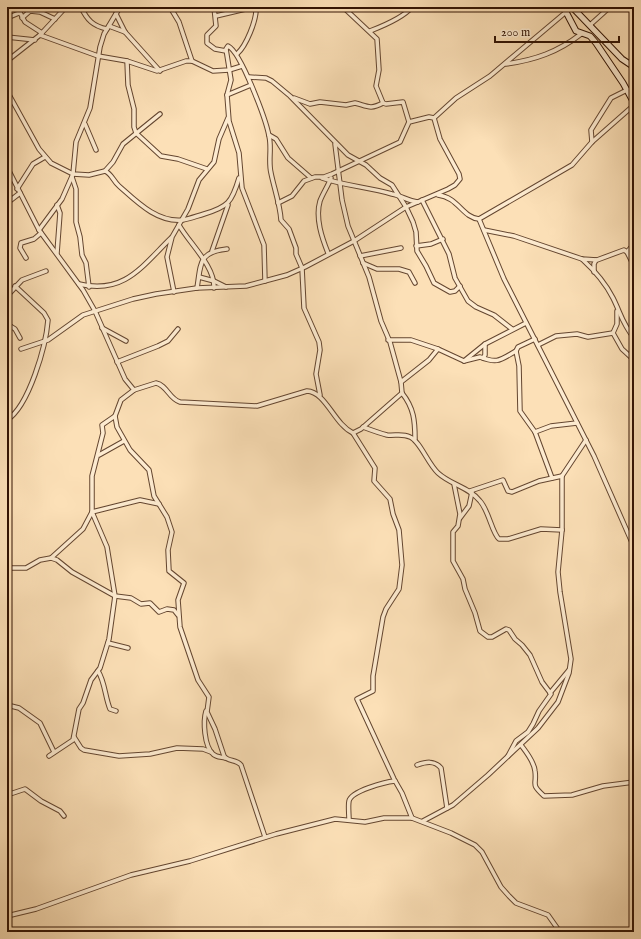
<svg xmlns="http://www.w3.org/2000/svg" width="641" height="939" font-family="'IM FELL English',serif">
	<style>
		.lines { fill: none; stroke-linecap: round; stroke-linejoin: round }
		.street-casing { stroke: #644630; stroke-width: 5.5 }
		.secondary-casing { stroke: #321303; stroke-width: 7 }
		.street { stroke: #fdebd0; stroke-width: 3.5 }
		.secondary { stroke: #fdebd0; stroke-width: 5 }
	</style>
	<rect width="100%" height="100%" fill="#fce0b7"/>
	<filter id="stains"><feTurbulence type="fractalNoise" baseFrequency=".005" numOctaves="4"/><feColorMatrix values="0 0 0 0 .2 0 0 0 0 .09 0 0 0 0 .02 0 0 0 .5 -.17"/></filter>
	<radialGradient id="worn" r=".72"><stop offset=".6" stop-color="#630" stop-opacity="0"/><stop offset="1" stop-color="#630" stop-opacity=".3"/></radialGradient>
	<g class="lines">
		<defs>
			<g id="street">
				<path d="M 17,7 L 25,22 L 42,33"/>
				<path d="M 24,7 L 30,11"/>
				<path d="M 81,7 C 87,20 93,26 107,29"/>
				<path d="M 170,7 L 179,22 L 192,61"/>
				<path d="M 214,7 L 216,26 L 207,35 L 207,43 L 215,49 L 226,51"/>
				<path d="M 343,7 L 377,39 L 379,70 L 376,86 L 383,103"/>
				<path d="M 116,14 L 125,32 L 160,71"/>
				<path d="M 216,16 L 254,7"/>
				<path d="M 7,18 L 19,13"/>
				<path d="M 22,18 L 30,11 L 40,12 L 55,19"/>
				<path d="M 590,25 L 610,7"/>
				<path d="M 109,26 L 125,32"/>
				<path d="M 370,31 C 383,26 403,18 412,7"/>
				<path d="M 40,35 L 66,7"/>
				<path d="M 7,37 L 35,40"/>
				<path d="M 237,54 C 246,46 257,20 256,7"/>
				<path d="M 7,61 L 40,35 L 98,56 L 127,61 L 157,71 L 186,61 L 192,61 L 213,71 L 229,70 L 242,66"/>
				<path d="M 127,61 L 128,85 L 134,109 L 134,127 L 136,133 L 161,156 L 178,159 L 207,169"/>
				<path d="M 506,64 C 535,60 558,52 581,34"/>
				<path d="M 249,77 L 266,78 L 272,81 L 290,96 L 348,155 L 366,165 L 380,178 L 392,185 L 406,207 L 413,222 L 416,232 L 417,251 L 426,266 L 434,283 L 450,292 L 455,291 L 460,286"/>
				<path d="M 7,91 L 39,149 L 51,163 L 73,174 L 89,175 L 105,171 L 113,162 L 123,144 L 160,114"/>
				<path d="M 227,95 L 251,85"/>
				<path d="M 294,98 L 310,104 L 320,102 L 346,105 L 355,103 C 367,106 370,110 383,103 L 386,104 L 403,102 L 409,122"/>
				<path d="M 434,118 L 456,98 L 490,76 L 566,12 L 561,7"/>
				<path d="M 85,124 L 96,150"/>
				<path d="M 269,135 L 276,139 L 288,158 L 311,178"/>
				<path d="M 592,142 L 591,130 L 611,98 L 627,90 L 634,91"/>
				<path d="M 335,144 L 342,200 L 348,226 L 369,277 L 381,321 L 390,342 L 401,382"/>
				<path d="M 7,167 L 39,230 L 83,290 L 95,311 L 125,379 L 134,390 L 156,383 C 167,385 169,399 180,402 L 257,406 L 307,391 C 326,392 334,424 353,433 L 361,429 L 402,393 L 401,382 L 429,360 L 438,349 L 464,361 L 480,357 C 498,364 500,360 516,351"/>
				<path d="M 105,171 C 112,174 113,181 119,186 C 136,201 157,223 183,220 C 189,219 197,216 204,214 C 228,207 232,202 239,178"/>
				<path d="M 72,177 L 76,189 L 76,222 L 80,237 L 82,255 L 86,263 L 89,287"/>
				<path d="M 322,178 C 345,186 369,187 392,194 C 402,196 408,201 418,202"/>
				<path d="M 17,189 L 33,164 L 45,157"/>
				<path d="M 438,195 C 458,197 463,218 479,219 L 572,165 L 592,142 L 634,105"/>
				<path d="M 422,200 L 449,254 L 455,278 L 468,301 L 476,307 L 494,315 L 512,329"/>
				<path d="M 7,203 L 20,193"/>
				<path d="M 479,219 L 504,279 L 594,456 L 634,547"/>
				<path d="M 179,225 C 189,243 215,266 214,288"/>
				<path d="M 39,230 L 62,199 L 73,174 L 76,142 L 90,108 L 100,47 L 104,34 L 120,7"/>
				<path d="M 484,230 L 514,236 L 582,259 L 597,260 L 624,250 L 627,252 L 634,244"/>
				<path d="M 416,246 L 431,244 L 443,239"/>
				<path d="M 212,251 L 228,205"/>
				<path d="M 627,252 L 634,266"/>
				<path d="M 57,253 L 60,213 L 57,205"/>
				<path d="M 328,253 C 322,238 315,218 320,201 C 323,193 328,186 331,178"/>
				<path d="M 360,256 L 401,248"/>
				<path d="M 26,258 L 20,248 L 21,243 L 34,239 L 41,233"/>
				<path d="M 582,259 C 594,270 606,284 613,298 C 621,314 622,323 634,338"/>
				<path d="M 363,263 L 377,269 L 399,269 L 409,272 L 415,283"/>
				<path d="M 594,272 L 594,264 L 596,260"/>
				<path d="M 199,277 L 214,281 L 226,287"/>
				<path d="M 265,281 L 264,245 L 242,188 L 239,153 L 229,121 L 227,95 L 231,80 L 226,49 L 228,46 C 241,52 266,120 269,136 C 272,148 268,161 271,173 C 274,188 280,204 281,220 L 289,229 L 296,248 L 296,254 L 302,268 L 304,308 L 319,342 L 320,350 L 316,374 L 320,395"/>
				<path d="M 79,284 C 125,295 143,265 171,238"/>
				<path d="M 197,288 C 201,264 198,252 227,249"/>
				<path d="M 174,292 L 167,257 L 172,237 L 188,209 L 199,180 L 214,162 L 219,139 L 228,118"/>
				<path d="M 7,296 L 22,280 L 46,271"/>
				<path d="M 617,311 L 617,324 L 613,333 L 622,349 L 634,360"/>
				<path d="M 7,324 L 15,329 L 20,338"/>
				<path d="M 102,328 L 126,341"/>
				<path d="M 535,339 L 518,347 L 516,351 L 519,366 L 520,411 L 535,432 L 552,478"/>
				<path d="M 388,340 L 411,340 L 438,349"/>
				<path d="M 538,345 L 556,336 L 577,334 L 588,337 L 613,333"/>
				<path d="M 21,349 L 48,340 L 83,315 L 133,299 L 156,294 L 197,288 L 246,286 L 287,275 L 305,267 L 354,241 L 406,207 L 448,189 L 455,185 L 460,179 L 459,174 L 440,139 L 434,118 L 429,117 L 409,122 L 400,142 L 332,174 L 324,177 L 315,177 L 304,181 L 292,196 L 278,203"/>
				<path d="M 483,358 L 485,355 L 485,344"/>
				<path d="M 464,361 L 485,344 L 526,323"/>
				<path d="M 117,362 L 158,346 L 168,341 L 178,329"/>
				<path d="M 402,393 C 414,408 415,421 415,439"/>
				<path d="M 115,416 L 117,427 L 130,450 L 149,470 L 154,496 L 167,517 L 172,532 L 168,550 L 169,571 L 184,583 L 178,600 L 180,627 L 198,680 L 209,697 L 207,712 L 215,729 L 224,756 C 228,762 236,759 241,765 L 265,837"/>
				<path d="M 7,420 C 29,406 46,346 48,320 L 44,313 L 15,286"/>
				<path d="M 363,427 C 371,430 379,433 387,435 C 395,436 402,433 410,437 C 420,441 428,464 438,473 C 451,485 469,487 480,501 C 489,511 492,533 499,539 L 508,539 L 541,529 L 562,530"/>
				<path d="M 535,432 L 551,426 L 577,423"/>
				<path d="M 353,433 L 375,468 L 374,481 L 390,499 L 393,514 L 399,530 L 402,565 L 399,589 L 386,609 L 383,617 L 373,676 L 373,691 L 357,699 L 394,779 L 402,793 L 412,818"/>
				<path d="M 99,455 L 124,441"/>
				<path d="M 454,484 L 460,514 L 458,526 L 453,532 L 453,561 L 463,579 L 465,589 L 475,613 L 480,631 L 488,637 L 492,637 L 506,629 L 509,630 L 515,639 L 522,645 L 530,655 L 542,682 L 551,694 L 539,711 L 533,724 L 528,732 L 516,741 L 508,756"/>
				<path d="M 470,491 L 503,480 L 508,491 L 512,492 L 539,481 L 562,476"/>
				<path d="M 460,518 L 469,506 L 472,492"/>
				<path d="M 51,558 L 57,560 L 72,572 L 115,596 L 131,598 L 141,604 L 150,603 L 159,612 L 167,609 L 174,610 L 178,615"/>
				<path d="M 7,568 L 26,568 L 40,560 L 51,558 L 83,529 L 92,512 L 92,476 L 103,433 L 102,425 L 115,416 L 121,400 L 134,390"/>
				<path d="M 108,643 L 128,648"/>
				<path d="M 98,671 C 105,682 105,697 110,709 L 116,711"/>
				<path d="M 550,693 L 569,670"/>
				<path d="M 7,705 L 19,708 L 40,723 L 54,752"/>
				<path d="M 206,711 C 203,721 204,746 213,754 C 216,757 221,757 225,758"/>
				<path d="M 74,737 L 81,748 L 84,750 L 119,756 L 150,754 L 177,748 L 203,749 L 211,752"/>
				<path d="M 521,745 C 526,752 534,761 535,771 C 537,786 530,783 544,796 L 572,795 L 603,786 L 634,782"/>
				<path d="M 49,756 L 73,740 L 79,709 L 83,703 L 91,680 L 100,668 L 109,639 L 115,596 L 107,547 L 92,512 L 140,500 L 159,504"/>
				<path d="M 417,765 C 426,762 434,760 441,768 L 447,808"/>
				<path d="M 7,795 L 25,789 L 41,801 L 60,811 L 64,816"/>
				<path d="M 349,820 C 349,814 348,806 349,801 C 351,791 385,782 395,781"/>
				<path d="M 423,821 L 453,805 L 488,775 L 538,728 L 558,702 L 569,673 L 571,659 L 560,592 L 558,572 L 562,530 L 562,476 L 586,440"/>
				<path d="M 7,916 L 36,909 L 131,875 L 190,861 L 276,834 L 335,819 L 365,822 L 384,818 L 412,818 L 451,833 L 475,845 L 482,852 L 501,887 L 509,896 L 516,903 L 548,915 L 560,932"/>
			</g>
			<g id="secondary">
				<path d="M 572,7 L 622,59 L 634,67"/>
				<path d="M 566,12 L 576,31 L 590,36 L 596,43 L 623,83 L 634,103"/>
			</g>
		</defs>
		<use href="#street" class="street-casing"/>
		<use href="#secondary" class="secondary-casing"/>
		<use href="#street" class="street"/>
		<use href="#secondary" class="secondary"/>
	</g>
	<rect width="641" height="939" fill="none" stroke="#fce0b7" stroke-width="24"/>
	<rect x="8" y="8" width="625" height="923" fill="none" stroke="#321303" stroke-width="2"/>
	<rect x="12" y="12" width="617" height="915" fill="none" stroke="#321303"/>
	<path d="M495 36v6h124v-6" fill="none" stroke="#321303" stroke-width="2"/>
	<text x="501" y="36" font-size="12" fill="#321303" stroke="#fdebd0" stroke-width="3" paint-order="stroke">200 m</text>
	<rect width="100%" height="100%" filter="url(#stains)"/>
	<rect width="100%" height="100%" fill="url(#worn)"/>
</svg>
